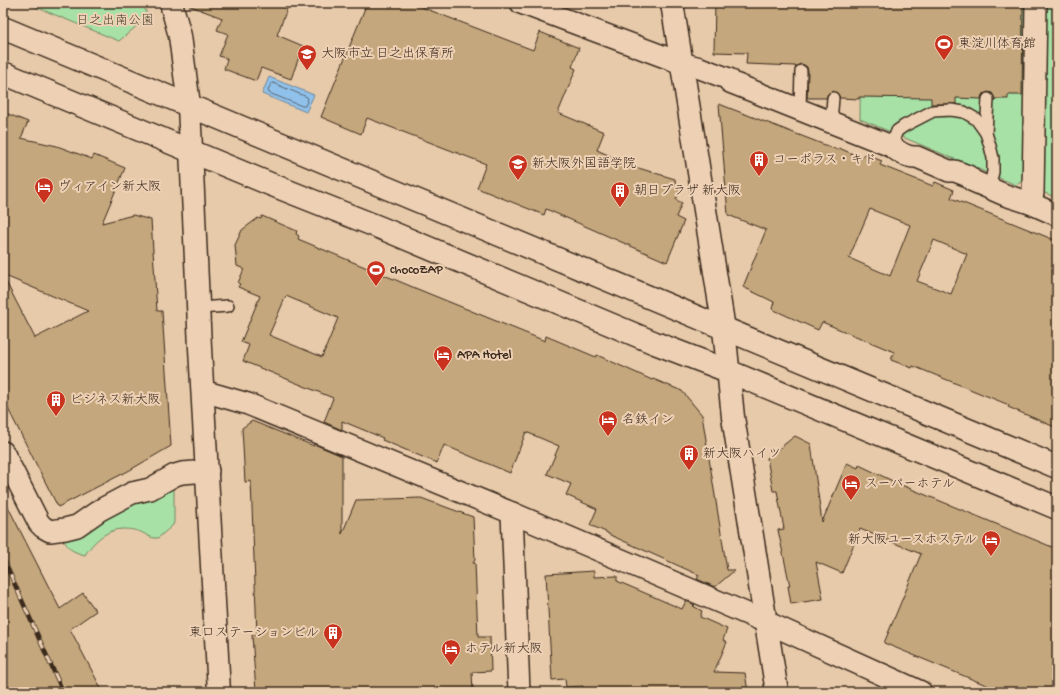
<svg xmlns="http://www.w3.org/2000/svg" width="1060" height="695" font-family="'Gochi Hand','Klee One',sans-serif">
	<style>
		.green { fill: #a7e1a6; stroke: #718662 }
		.water { fill: #8fc1eb; stroke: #6d8599 }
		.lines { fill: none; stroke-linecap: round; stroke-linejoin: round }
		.shore { stroke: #5d6670; stroke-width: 1 }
		.building { fill: #c4a77b; stroke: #3b2a1e; fill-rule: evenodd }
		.service-casing { stroke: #3b2a1e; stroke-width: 14 }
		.minor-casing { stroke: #3b2a1e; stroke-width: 24 }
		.tertiary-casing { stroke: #3b2a1e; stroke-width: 25 }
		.service { stroke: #eed1b4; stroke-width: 11 }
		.minor { stroke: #eed1b4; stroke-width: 21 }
		.tertiary { stroke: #eed1b4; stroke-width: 22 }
		.rail-casing { stroke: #3b2a1e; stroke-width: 4.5 }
		.rail { stroke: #eed1b4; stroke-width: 3; stroke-dasharray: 9; stroke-linecap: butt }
		.labels { text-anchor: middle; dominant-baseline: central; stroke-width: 4; stroke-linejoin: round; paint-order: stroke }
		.park-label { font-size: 13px; fill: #4b4532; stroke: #eed1b4 }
		.poi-label { font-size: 13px; fill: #3b2a1e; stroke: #eed1b4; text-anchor: start }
	</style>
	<rect width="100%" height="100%" fill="#e7caa9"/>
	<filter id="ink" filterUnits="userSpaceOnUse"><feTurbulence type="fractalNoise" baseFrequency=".025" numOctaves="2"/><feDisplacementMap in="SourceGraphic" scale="8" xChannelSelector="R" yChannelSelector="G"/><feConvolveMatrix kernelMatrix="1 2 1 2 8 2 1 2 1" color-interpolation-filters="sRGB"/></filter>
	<g filter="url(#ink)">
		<g class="green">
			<path d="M 26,3 L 141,3 L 146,11 L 145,19 L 119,41 Z"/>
			<path d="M 861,3 L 1028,3 L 1024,180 L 1016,185 L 860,119 Z"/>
			<path d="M 1043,3 L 1057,3 L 1057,198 L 1038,190 Z"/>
			<path d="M 174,484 L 174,522 L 173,525 L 158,538 C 150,539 145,533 138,531 C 114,524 97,536 85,555 C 73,552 67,549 63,537 L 101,517 Z"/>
		</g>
		<path class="water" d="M 269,77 L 314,95 L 306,112 L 262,94 Z"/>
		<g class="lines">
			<path class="shore" d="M 273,83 L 307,97 L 308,99 L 305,106 L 302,106 L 269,93 L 268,90 L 271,84 Z"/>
		</g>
		<g class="building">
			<path d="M 188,3 L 273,3 L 287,9 L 277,35 L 303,46 L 291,79 L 261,68 L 256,81 L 224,69 L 227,59 L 219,56 L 228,34 L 217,30 L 222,18 L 188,5 Z"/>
			<path d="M 367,3 L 411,3 L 533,50 L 540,32 L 579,48 L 572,67 L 576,69 L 558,113 L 604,132 L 597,150 L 635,167 L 675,179 L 676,188 L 680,190 L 676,200 L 682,203 L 676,217 L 684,221 L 667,262 L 546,209 L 544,215 L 477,188 L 486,164 L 367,118 L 361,134 L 321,117 Z"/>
			<path d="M 715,3 L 1023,3 L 1022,95 L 1008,95 L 1008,99 L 995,99 L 992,93 L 988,92 L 982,95 L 981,99 L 956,98 L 956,104 L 931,104 L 931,98 L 859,97 L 859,99 L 840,98 L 837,93 L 833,91 L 828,94 L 826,98 L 807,98 L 808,71 L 807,67 L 804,65 L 801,64 L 795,67 L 795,66 L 746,64 L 747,53 L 714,52 Z"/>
			<path d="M 719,104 L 838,150 L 839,148 L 862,158 L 864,154 L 882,161 L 880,165 L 933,186 L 935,182 L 954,190 L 951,198 L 1057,241 L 1057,428 L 1008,407 L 1009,405 L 913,366 L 912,368 L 891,360 L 894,352 L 822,322 L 818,330 L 772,309 L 774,302 L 743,287 L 766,230 L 728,215 ZM 870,209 L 910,225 L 890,276 L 849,258 ZM 934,240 L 967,254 L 951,294 L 917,281 Z"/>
			<path d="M 3,112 L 28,122 L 21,138 L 57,146 L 92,159 L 94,155 L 125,168 L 102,223 L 133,215 L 151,220 L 157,311 L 162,311 L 171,446 L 130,470 L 58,507 L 3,399 L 3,276 L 35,338 L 88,311 L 3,275 Z"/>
			<path d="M 262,216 L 297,231 L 296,234 L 299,236 L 298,239 L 415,288 L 545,341 L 546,336 L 596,357 L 597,355 L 652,380 L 653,379 L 682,391 L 702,415 L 727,570 L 735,570 L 715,587 L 697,579 L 699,575 L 608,534 L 608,533 L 590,525 L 597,509 L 566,495 L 571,484 L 547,474 L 559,446 L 526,432 L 510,473 L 444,445 L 437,463 L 382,440 L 383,438 L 342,421 L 342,430 L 324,422 L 333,398 L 243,361 L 249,345 L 241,342 L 260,296 L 238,287 L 240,284 L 238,283 L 244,269 L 237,266 L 235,245 L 242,230 L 258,218 L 261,219 ZM 286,296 L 338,318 L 322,357 L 269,335 Z"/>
			<path d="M 252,421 L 314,446 L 314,444 L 342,456 L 342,534 L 356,500 L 421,498 L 473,517 L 475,560 L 473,563 L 475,563 L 478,637 L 490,637 L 491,671 L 472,672 L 473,692 L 256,692 L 252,635 L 257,635 L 251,481 L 245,482 L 242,428 Z"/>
			<path d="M 795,436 L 811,444 L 822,522 L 847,463 L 858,468 L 859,465 L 899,484 L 1057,549 L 1057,692 L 1003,692 L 884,643 L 921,554 L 860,529 L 842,573 L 816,562 L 823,599 L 791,604 L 788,586 L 790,586 L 778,530 L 784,529 L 777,491 L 773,491 L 767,458 Z"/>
			<path d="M 3,497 L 60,609 L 83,593 L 96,611 L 70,629 L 103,692 L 3,692 Z"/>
			<path d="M 594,571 L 594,577 L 617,576 L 617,581 L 682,609 L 686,601 L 695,605 L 693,606 L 702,611 L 700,617 L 727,629 L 723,640 L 727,642 L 714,672 L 745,673 L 748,692 L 583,692 L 583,686 L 566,687 L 565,679 L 552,680 L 546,574 Z"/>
		</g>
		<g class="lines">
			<defs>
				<g id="service">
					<path d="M 800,109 L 801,71"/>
					<path d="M 831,122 L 833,98"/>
					<path d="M 986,133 L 988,99"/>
					<path d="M 891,146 L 897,131 L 904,126 L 933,111 L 951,110 L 964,112 L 976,119 L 986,133 L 990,146 L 993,158 L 993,172 L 989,188"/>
					<path d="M 199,308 L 228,306"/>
				</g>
				<g id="minor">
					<path d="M 521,3 L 681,63 L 700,68 L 729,79 L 730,82 L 891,146 C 899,152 907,158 917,157 L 949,171 L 955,171 L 968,176 L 973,181 L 1005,195 L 1030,203 L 1057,215"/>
					<path d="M 1030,203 L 1033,193 L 1036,3"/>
					<path d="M 203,391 L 248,404 L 512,513 L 766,622 L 921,692"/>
					<path d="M 3,452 L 39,523 L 43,527 L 50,531 L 65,529 L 77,526 L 100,510 L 132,493 L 150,489 L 175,475 L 182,473 L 208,471"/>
					<path d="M 512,513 L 519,692"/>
				</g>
				<g id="tertiary">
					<path d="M 171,3 L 180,36 L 189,105 L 200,348 L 219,692"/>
					<path d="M 672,3 L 724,329 L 733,417 L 777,692"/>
					<path d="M 3,28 L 1057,467"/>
					<path d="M 3,73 L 270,184 L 381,228 L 655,343 L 728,371 L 1057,508"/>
				</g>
			</defs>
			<use href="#service" class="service-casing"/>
			<use href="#minor" class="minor-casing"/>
			<use href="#tertiary" class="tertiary-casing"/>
			<use href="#service" class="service"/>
			<use href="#minor" class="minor"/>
			<use href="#tertiary" class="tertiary"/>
			<defs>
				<path id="rail" d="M 3,558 L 63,692"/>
			</defs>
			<use href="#rail" class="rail-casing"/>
			<use href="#rail" class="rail"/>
		</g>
	</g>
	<defs>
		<symbol id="stadium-pin" viewBox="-11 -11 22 30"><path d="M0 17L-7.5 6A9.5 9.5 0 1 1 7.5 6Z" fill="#c8321e" stroke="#eed1b4"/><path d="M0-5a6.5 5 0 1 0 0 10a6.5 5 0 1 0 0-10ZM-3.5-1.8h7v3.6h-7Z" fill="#fff"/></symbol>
		<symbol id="school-pin" viewBox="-11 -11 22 30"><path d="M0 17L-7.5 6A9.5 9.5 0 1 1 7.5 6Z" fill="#c8321e" stroke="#eed1b4"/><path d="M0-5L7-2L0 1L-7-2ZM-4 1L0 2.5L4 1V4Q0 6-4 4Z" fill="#fff"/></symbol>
		<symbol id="building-pin" viewBox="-11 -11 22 30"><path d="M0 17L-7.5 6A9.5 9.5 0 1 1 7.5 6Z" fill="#c8321e" stroke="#eed1b4"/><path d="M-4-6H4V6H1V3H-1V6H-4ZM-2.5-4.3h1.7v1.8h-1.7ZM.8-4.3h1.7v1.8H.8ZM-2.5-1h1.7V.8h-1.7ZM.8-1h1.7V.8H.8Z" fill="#fff"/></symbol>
		<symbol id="university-pin" viewBox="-11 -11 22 30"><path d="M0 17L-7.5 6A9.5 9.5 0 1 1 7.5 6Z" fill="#c8321e" stroke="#eed1b4"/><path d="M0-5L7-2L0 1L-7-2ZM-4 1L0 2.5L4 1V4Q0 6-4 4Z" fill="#fff"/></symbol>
		<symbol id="hotel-pin" viewBox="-11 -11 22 30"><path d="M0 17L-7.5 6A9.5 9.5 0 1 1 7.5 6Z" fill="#c8321e" stroke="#eed1b4"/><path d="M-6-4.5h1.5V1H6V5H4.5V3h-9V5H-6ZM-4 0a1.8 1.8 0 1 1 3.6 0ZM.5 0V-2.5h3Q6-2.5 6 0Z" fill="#fff"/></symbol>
	</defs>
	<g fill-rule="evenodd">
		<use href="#stadium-pin" x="933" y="33" width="22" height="30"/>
		<use href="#school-pin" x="296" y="43" width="22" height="30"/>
		<use href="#building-pin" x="748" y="149" width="22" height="30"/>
		<use href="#university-pin" x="507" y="153" width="22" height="30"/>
		<use href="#hotel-pin" x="33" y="176" width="22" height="30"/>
		<use href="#building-pin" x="609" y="180" width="22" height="30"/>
		<use href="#stadium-pin" x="365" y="259" width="22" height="30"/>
		<use href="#hotel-pin" x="432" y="344" width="22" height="30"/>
		<use href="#building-pin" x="45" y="389" width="22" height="30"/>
		<use href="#hotel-pin" x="597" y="409" width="22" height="30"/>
		<use href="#building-pin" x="678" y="443" width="22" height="30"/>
		<use href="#hotel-pin" x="840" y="473" width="22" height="30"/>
		<use href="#hotel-pin" x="980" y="529" width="22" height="30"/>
		<use href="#building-pin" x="322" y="622" width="22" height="30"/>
		<use href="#hotel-pin" x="440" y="638" width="22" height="30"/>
	</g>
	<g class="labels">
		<g class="park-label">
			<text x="115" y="21">日之出南公園</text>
		</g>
		<g class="poi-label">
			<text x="958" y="44">東淀川体育館</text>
			<text x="321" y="54">大阪市立 日之出保育所</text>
			<text x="773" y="160">コーポラス・キド</text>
			<text x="532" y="164">新大阪外国語学院</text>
			<text x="58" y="187">ヴィアイン新大阪</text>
			<text x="634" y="191">朝日プラザ 新大阪</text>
			<text x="390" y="270">chocoZAP</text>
			<text x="457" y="355">APA Hotel</text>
			<text x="70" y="400">ビジネス新大阪</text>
			<text x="622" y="420">名鉄イン</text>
			<text x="703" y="454">新大阪ハイツ</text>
			<text x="865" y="484">スーパーホテル</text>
			<text x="977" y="540" text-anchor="end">新大阪ユースホステル</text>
			<text x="319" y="633" text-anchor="end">東口ステーションビル</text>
			<text x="465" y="649">ホテル新大阪</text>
		</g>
	</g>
	<rect width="1060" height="695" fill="none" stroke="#eed1b4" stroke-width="16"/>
	<rect x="8" y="8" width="1044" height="679" fill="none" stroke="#3b2a1e" stroke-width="1.5" filter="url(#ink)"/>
</svg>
